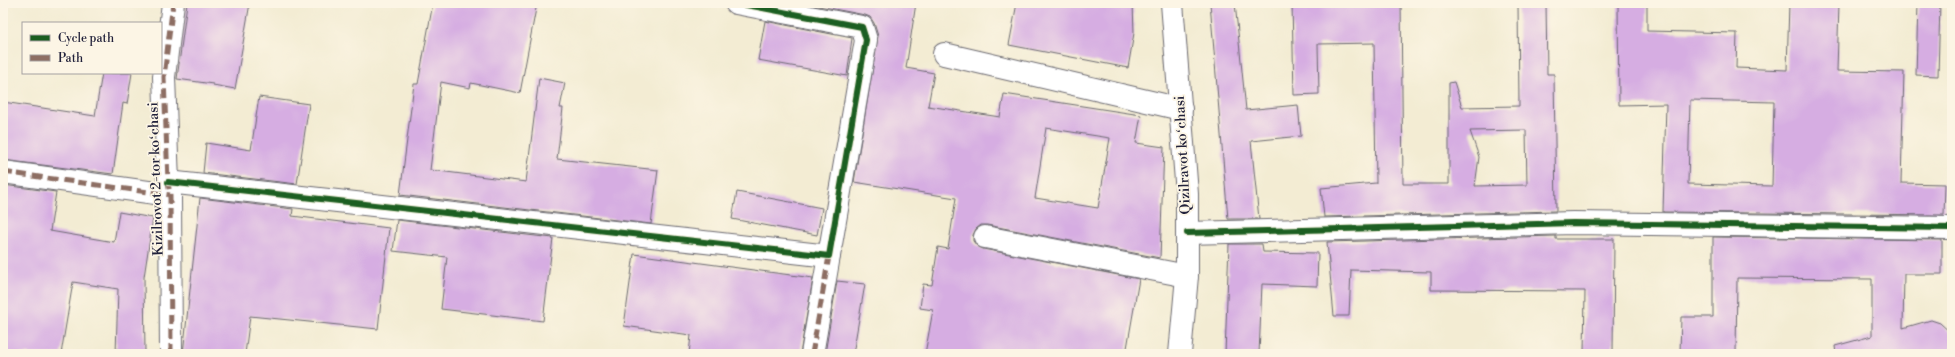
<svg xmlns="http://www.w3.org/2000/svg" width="1955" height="357" font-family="'Libre Bodoni',serif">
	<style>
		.building { fill: #d6ade2; fill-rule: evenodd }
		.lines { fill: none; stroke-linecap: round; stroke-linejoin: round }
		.minor-casing { stroke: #6b6970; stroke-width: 24 }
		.minor { stroke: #fff; stroke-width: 22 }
		.quiet { stroke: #8d6e63; stroke-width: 5; stroke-dasharray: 10 5; stroke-linecap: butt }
		.cycleway-casing { stroke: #fcf5e5; stroke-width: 8 }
		.cycleway { stroke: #1b5e20; stroke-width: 6 }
		.labels { text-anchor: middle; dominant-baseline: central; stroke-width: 3.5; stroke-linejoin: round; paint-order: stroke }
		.street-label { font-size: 14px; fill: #22223b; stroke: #fcf5e5 }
	</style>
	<rect width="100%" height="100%" fill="#fcf5e5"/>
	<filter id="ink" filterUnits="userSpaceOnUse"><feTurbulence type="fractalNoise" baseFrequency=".025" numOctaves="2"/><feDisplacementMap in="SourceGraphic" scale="8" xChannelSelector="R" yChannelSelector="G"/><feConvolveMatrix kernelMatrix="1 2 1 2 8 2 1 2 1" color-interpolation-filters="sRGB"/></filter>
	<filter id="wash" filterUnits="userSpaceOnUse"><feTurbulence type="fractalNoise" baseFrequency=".012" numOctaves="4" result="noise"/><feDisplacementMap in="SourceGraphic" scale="16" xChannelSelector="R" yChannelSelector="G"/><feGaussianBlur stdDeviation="0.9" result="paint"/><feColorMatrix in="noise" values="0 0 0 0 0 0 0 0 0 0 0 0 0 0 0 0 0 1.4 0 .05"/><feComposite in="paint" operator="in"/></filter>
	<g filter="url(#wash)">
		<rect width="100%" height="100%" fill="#f3ecd3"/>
		<g id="blocks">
			<g class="building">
				<path d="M 187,3 L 250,3 L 235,89 L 213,85 L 213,84 L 177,79 Z"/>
				<path d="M 433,3 L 537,3 L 520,93 L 471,83 L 470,88 L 441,82 L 430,170 L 526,182 L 539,78 L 565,83 L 560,108 L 563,108 L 557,159 L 658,170 L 651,224 L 400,195 L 414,84 L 418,84 Z"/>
				<path d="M 803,3 L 916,3 L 906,68 L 934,73 L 928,106 L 1000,117 L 1004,94 L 1141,115 L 1136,143 L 1164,147 L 1160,258 L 987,225 L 981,225 L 976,229 L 973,235 L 973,241 L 977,246 L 983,249 L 1139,279 L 1126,354 L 925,354 L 933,310 L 920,308 L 923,284 L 932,285 L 938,247 L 948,249 L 956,198 L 854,182 L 878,36 L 874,23 L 870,17 L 865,15 ZM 1046,128 L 1110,138 L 1098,208 L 1035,198 Z"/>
				<path d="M 1017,3 L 1133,3 L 1134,33 L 1128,68 L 1009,45 Z"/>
				<path d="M 1210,3 L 1235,3 L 1246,110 L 1298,105 L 1301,136 L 1251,141 L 1259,219 L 1228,219 Z"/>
				<path d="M 1292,3 L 1401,3 L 1403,184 L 1449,184 L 1449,83 L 1454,82 L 1462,107 L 1519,106 L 1518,3 L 1546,3 L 1547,74 L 1554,74 L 1556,211 L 1324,217 L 1321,188 L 1376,183 L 1374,43 L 1318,44 L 1319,94 L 1294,95 ZM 1526,130 L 1527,185 L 1475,186 L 1479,157 L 1470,131 Z"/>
				<path d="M 1618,3 L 1647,3 L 1647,31 L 1737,33 L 1736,68 L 1787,70 L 1789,3 L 1839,3 L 1837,71 L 1904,72 L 1901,183 L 1945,184 L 1944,215 L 1663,212 L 1666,104 L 1619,105 ZM 1690,100 L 1774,102 L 1772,186 L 1688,184 Z"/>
				<path d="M 1918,3 L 1940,3 L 1938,76 L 1916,75 Z"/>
				<path d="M 765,21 L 852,38 L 847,76 L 758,60 Z"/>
				<path d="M 102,73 L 132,73 L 127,104 L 123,103 L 113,174 L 3,160 L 3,102 L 95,116 Z"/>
				<path d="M 259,97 L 309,104 L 297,184 L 203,173 L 206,143 L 251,150 Z"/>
				<path d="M 3,185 L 56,192 L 50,231 L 114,242 L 119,212 L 153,218 L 144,277 L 145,354 L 116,354 L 118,289 L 73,282 L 61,354 L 3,354 Z"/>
				<path d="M 737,192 L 822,208 L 817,235 L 732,219 Z"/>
				<path d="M 200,198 L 293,209 L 292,216 L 389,228 L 378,329 L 250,316 L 245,354 L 183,354 Z"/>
				<path d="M 397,220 L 553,238 L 543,321 L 441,309 L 447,257 L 393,251 Z"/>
				<path d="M 1556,236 L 1556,239 L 1614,239 L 1613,354 L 1584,354 L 1585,291 L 1431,290 L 1431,272 L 1351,270 L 1349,316 L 1334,316 L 1327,242 Z"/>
				<path d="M 1713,237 L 1942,240 L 1942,274 L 1904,274 L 1903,328 L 1931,320 L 1940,323 L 1952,334 L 1952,354 L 1836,354 L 1835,346 L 1872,336 L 1872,279 L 1737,278 L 1736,354 L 1680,354 L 1681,317 L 1713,317 Z"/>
				<path d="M 1229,244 L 1262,244 L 1263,252 L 1318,253 L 1317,286 L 1262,284 L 1259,354 L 1225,354 Z"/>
				<path d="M 634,254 L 813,278 L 800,354 L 689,354 L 691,335 L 624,326 Z"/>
				<path d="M 837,281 L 865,284 L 853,354 L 825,354 Z"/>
			</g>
		</g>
	</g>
	<g filter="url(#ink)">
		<use href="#blocks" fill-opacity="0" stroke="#6b6970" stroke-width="1"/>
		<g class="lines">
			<defs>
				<g id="minor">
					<path d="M 1172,3 L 1187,194 L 1187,276 L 1180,354"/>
					<path d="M 944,54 L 1181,109"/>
					<path d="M 3,172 L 170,195"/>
					<path d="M 168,182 L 829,256 L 866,40 L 862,27 L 736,3"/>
					<path d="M 1187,233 L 1573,223 L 1952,228"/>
					<path d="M 985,237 L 1187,276"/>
					<path d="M 171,354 L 170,195 L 168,182 L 164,77 L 173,3"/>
					<path d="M 812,354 L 829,256"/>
				</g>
			</defs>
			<use href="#minor" class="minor-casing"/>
			<use href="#minor" class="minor"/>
			<g class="quiet">
				<path d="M 3,172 L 170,195"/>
				<path d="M 171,354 L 170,195 L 168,182 L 164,77 L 173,3"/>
				<path d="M 812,354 L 829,256"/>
			</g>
			<defs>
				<g id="cycleway">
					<path d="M 168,182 L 829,256 L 866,40 L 862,27 L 736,3"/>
					<path d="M 1187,233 L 1573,223 L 1952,228"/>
				</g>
			</defs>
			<use href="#cycleway" class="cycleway-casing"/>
			<use href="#cycleway" class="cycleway"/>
		</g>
	</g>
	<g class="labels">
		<g class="street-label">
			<text transform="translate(1183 155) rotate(-93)">Qizilravot koʻchasi</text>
			<text transform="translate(156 179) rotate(-92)">Kizilrovot 2-tor koʻchasi</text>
		</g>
	</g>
	<rect width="1955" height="357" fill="none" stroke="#fcf5e5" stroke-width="16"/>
	<rect x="22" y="22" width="140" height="52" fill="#fcf5e5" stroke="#a5a1a1"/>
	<rect x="30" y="35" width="20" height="6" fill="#1b5e20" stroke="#a5a1a1"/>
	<text x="58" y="42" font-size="12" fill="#22223b">Cycle path</text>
	<rect x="30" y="55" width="20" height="6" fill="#8d6e63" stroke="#a5a1a1"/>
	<text x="58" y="62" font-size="12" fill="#22223b">Path</text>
</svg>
